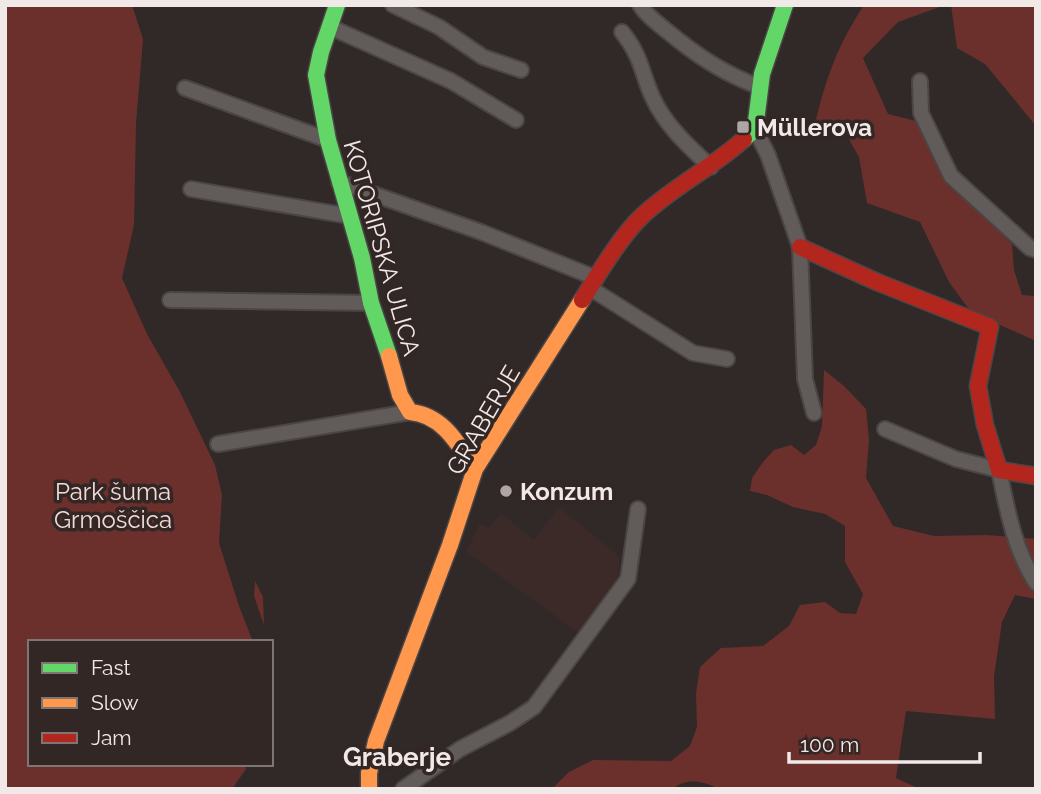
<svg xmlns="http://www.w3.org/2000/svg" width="1041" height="794" font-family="Raleway,sans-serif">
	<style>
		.built { fill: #3b2a28 }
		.green { fill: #6b302b }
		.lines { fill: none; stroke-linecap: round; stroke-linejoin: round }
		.street-casing { stroke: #4b4645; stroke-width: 18 }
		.fast-casing { stroke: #4b4645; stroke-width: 19 }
		.slow-casing { stroke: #4b4645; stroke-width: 19 }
		.jam-casing { stroke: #4b4645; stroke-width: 19 }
		.street { stroke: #615b5a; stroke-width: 14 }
		.fast { stroke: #63d668; stroke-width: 16 }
		.slow { stroke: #ff974d; stroke-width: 16 }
		.jam { stroke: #b3261e; stroke-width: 16 }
		.poi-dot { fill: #ada6a4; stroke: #332725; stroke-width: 2.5 }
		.labels { text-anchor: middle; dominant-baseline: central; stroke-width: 7; stroke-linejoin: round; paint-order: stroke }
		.poi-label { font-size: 24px; font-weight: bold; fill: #f1e9e7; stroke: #332725; text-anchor: start }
		.street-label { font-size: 24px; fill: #f1e9e7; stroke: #332725 }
		.park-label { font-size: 24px; fill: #f4dbd7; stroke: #332725 }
		.neighbourhood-label { font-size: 26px; font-weight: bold; fill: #f1e9e7; stroke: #332725 }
	</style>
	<rect width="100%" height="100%" fill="#302928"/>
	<path class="built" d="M 559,507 L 620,557 L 618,577 L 579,633 L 466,552 L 480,523 L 489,528 L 501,513 L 534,540 Z"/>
	<g class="green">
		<path d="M 5,5 L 132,5 L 143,39 L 136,123 L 134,225 L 122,278 L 147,334 L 180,392 L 215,465 L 222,495 L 219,543 L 239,606 L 253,642 L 30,642 L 30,764 L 245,764 L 246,769 L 232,789 L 5,789 Z"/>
		<path d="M 864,5 L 945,5 L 898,22 L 863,58 L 888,114 L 920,122 L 946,180 L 1012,244 L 1014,270 L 1022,295 L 1036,296 L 1036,341 L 971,312 L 949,282 L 920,222 L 867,203 L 859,157 L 847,136 L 815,123 C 827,76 837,46 864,5 Z"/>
		<path d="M 951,5 L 1036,5 L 1036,126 L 985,64 L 957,48 Z"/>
		<path d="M 824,370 L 844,386 L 866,409 L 869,440 L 866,478 L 893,526 L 934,536 L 987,535 L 1036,539 L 1036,599 L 1015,595 L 1002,622 L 994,676 L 995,719 L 906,711 L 896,778 L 920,789 L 718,789 C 703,780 686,778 672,789 L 552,789 L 569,772 L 593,760 L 671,761 L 690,746 L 697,727 L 696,693 L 700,667 L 721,648 L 763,646 L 789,626 L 800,605 L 825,602 L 840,613 L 856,614 L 863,594 L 845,562 L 845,526 L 825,514 L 793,507 L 767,495 L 750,491 L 752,478 L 763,462 L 774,450 L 791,445 L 804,455 L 816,445 L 822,426 Z"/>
		<path d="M 255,581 L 263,597 L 264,625 L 254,596 Z"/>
	</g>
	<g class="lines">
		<defs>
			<g id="street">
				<path d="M 393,5 L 439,27 L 483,57 L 521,70"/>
				<path d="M 640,5 C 646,15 657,23 667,31 C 696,55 724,74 760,87"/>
				<path d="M 330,27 L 451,81 L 516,120"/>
				<path d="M 622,32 C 641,55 641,71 652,96 C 664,124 689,147 711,167"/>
				<path d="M 920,81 L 921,113 L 951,176 L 1030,248 L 1036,250"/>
				<path d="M 185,88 L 328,140"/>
				<path d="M 755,129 L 768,155 L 800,247 L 805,379 L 814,413"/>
				<path d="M 339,182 L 481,232 L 596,278"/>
				<path d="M 191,189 L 349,216"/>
				<path d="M 590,288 L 693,353 L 727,359"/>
				<path d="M 170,300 L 371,303"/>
				<path d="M 885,429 L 956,459 L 999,470 C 1007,509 1014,549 1036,583"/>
				<path d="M 218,444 L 410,412"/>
				<path d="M 403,789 L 460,749 L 510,723 L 534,707 L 628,579 L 638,509"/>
			</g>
			<g id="fast">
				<path d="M 337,5 L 321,52 L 316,75 L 328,140 L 362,258 L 371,303 L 389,356"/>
				<path d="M 744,139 L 755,129 L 762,74 L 785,5"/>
			</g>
			<g id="slow">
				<path d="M 389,356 L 400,395 L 410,412 C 443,415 458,444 475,469"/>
				<path d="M 369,789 L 369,773 L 376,741 L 450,545 L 475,469 L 582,300"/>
			</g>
			<g id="jam">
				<path d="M 800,247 L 877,282 L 990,327 L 978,386 L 985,425 L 999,470 L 1036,476"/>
				<path d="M 582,300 C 597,276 621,236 641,217 C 672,187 712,168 744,139"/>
			</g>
		</defs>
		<use href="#street" class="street-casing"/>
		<use href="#fast" class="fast-casing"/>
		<use href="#slow" class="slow-casing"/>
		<use href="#jam" class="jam-casing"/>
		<use href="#street" class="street"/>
		<use href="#fast" class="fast"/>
		<use href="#slow" class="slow"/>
		<use href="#jam" class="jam"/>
	</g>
	<g class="poi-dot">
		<rect x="736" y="120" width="14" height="14" rx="3.5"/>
		<circle cx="506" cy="491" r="7"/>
	</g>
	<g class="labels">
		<g class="poi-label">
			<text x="757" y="127">Müllerova</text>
			<text x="520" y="491">Konzum</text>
		</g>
		<g class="street-label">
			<text transform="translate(382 248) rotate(74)">KOTORIPSKA ULICA</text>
			<text transform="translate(483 420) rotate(-60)">GRABERJE</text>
		</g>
		<g class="park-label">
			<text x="113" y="491">Park šuma<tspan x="113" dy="28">Grmoščica</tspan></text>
		</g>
		<g class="neighbourhood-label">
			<text x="397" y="757">Graberje</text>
		</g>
	</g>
	<rect width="1041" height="794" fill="none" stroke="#f1e9e7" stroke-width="14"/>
	<rect x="28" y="640" width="245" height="126" fill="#332725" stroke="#7f7573" stroke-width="2"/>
	<rect x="42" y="663" width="35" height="10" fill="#63d668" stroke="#7f7573" stroke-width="2"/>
	<text x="91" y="675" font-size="21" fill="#f1e9e7">Fast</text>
	<rect x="42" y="698" width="35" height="10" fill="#ff974d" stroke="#7f7573" stroke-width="2"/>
	<text x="91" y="710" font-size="21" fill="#f1e9e7">Slow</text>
	<rect x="42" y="733" width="35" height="10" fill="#b3261e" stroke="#7f7573" stroke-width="2"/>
	<text x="91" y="745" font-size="21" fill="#f1e9e7">Jam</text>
	<path d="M789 752v10h191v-10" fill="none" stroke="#f1e9e7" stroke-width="3.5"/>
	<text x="800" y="752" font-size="21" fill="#f1e9e7" stroke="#332725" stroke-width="5" paint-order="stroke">100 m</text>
</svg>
